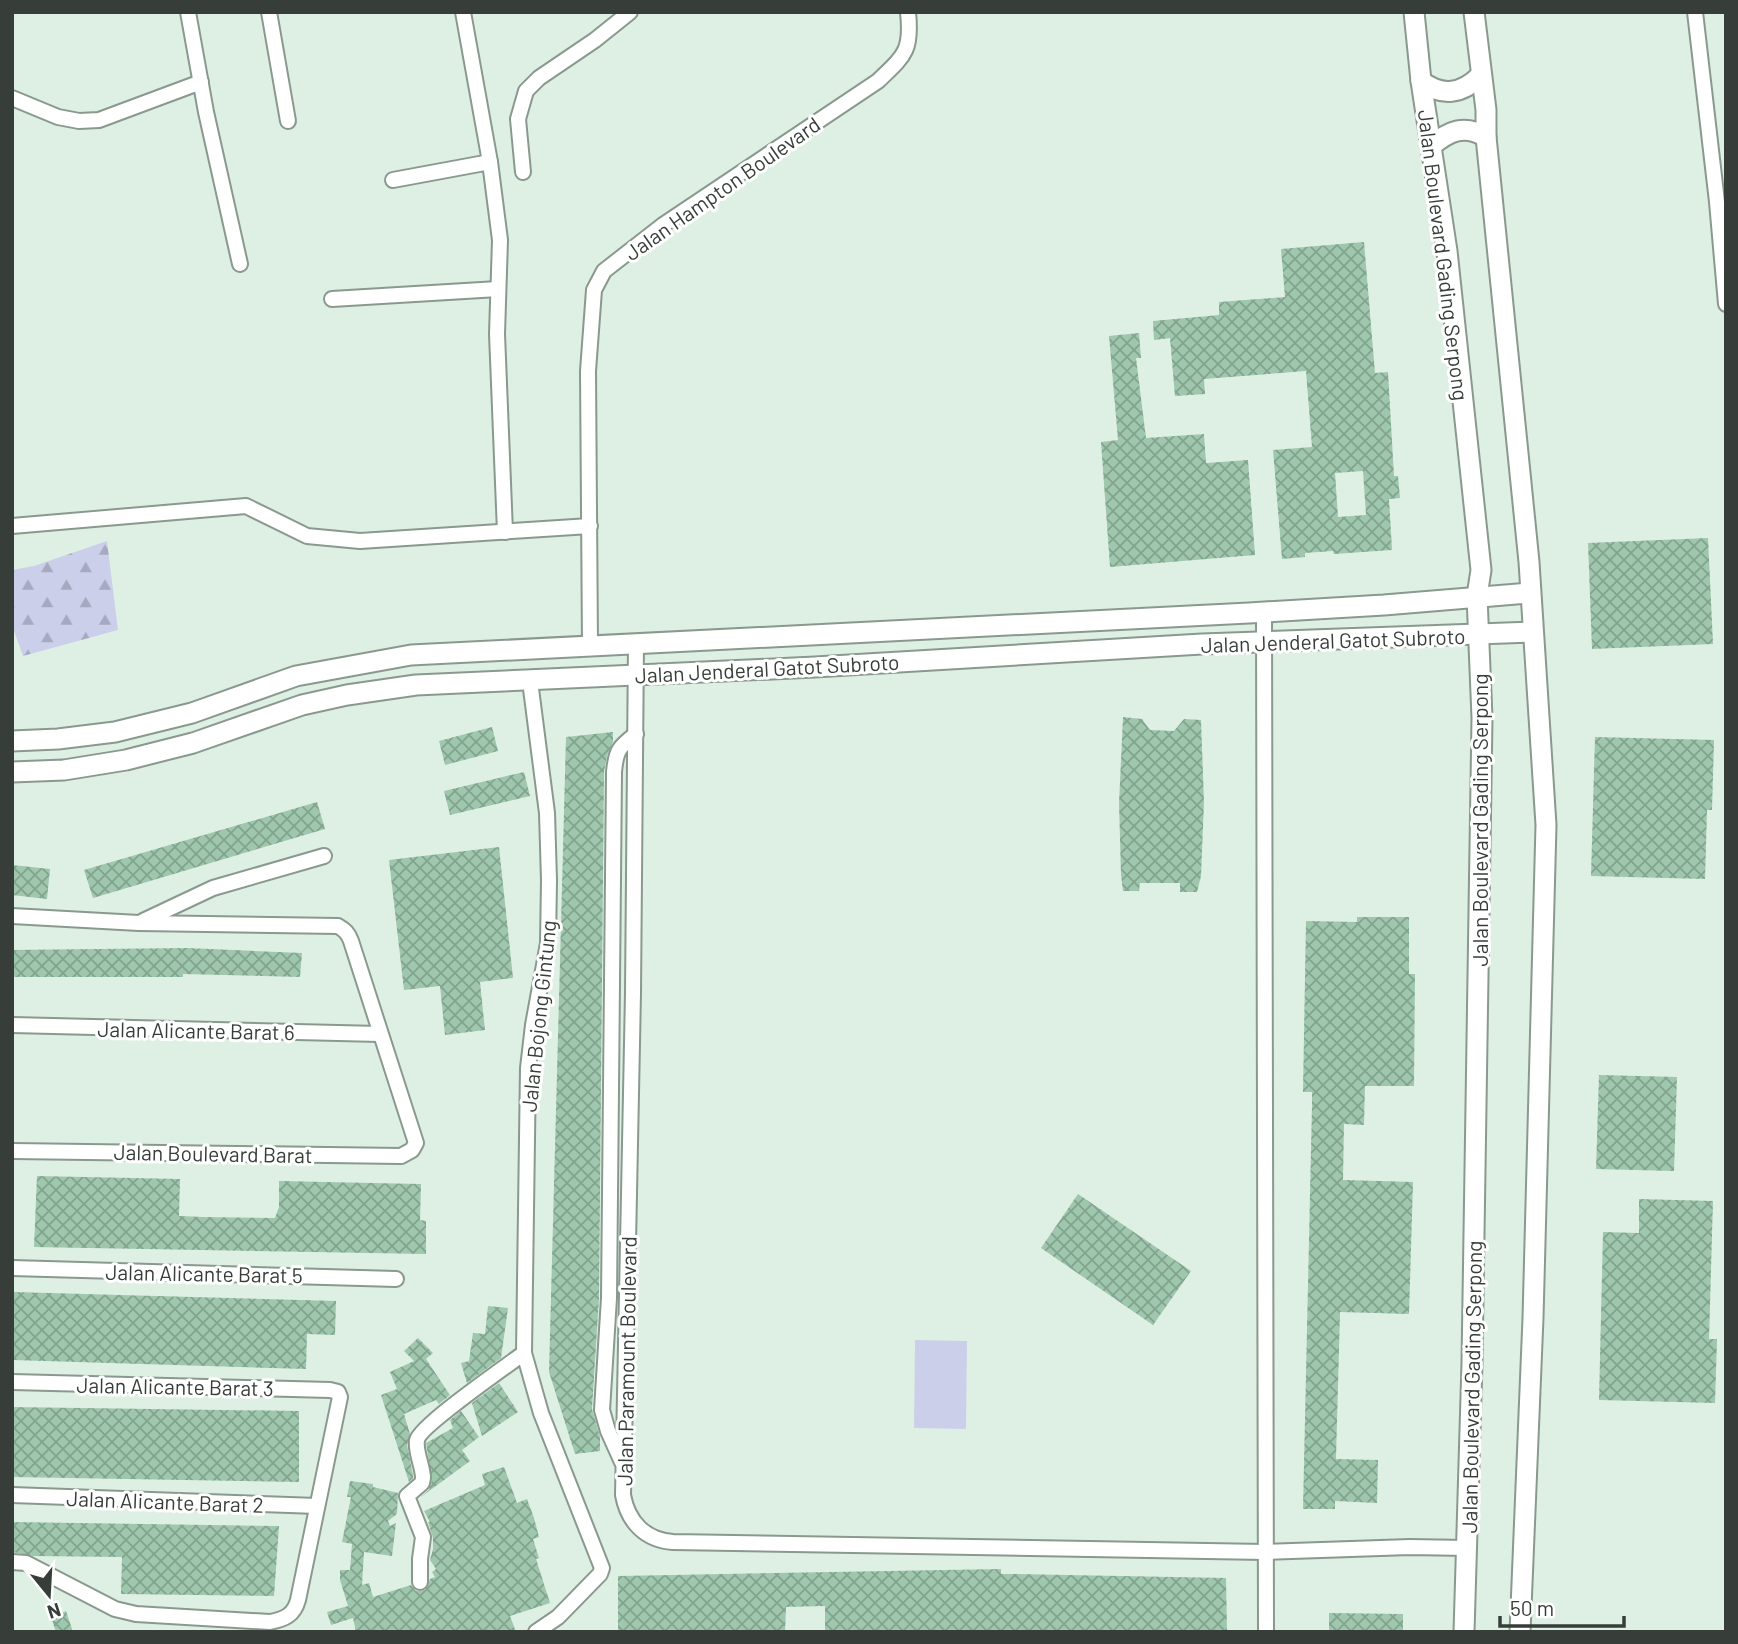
<svg xmlns="http://www.w3.org/2000/svg" width="1738" height="1644" font-family="Barlow,sans-serif">
	<style>
		.forest { fill: url(#forest-firs) }
		.garden { fill: #cccfea }
		.building { fill: url(#building-cross-hatch); fill-rule: evenodd }
		.lines { fill: none; stroke-linecap: round; stroke-linejoin: round }
		.street-casing { stroke: #89998e; stroke-width: 18 }
		.secondary-casing { stroke: #89998e; stroke-width: 23 }
		.street { stroke: #fff; stroke-width: 14 }
		.secondary { stroke: #fff; stroke-width: 19 }
		.labels { text-anchor: middle; dominant-baseline: central; stroke-width: 6; stroke-linejoin: round; paint-order: stroke }
		.street-label { font-size: 21px; fill: #373e3a; stroke: #fff }
	</style>
	<defs>
		<pattern id="forest-firs" width="22" height="20" patternUnits="userSpaceOnUse" patternTransform="scale(1.75)"><rect width="22" height="20" fill="#cccfea"/><path d="M5 1l3.5 6h-7zM16 11l3.5 6h-7z" fill="#a6a9bf"/></pattern>
		<pattern id="building-cross-hatch" width="8" height="8" patternUnits="userSpaceOnUse" patternTransform="scale(1.75)"><rect width="8" height="8" fill="#9fc7ad"/><path d="M0 0l8 8M0 8l8-8" fill="none" stroke="#82a38e"/></pattern>
	</defs>
	<rect width="100%" height="100%" fill="#def0e4"/>
	<path class="forest" d="M 107,541 L 118,630 L 23,656 L 12,625 L 12,570 L 34,566 Z"/>
	<path class="garden" d="M 915,1340 L 967,1341 L 966,1429 L 914,1428 Z"/>
	<g class="building">
		<path d="M 1364,242 L 1375,373 L 1388,372 L 1394,476 L 1398,476 L 1400,498 L 1389,499 L 1392,550 L 1334,554 L 1333,551 L 1305,553 L 1305,557 L 1282,559 L 1273,450 L 1312,447 L 1306,371 L 1204,379 L 1205,394 L 1175,396 L 1170,338 L 1154,340 L 1153,321 L 1219,315 L 1219,302 L 1285,297 L 1281,249 ZM 1363,471 L 1366,515 L 1338,517 L 1335,473 Z"/>
		<path d="M 1139,333 L 1141,358 L 1136,358 L 1146,438 L 1204,434 L 1206,463 L 1248,460 L 1255,555 L 1110,567 L 1101,442 L 1118,440 L 1109,336 Z"/>
		<path d="M 1708,538 L 1713,644 L 1592,649 L 1588,543 Z"/>
		<path d="M 1123,717 L 1142,719 L 1150,730 L 1174,731 L 1184,719 L 1201,720 L 1204,802 L 1201,876 L 1197,892 L 1180,892 L 1180,883 L 1140,883 L 1139,891 L 1123,891 L 1121,875 L 1119,803 Z"/>
		<path d="M 492,727 L 498,751 L 445,765 L 439,741 Z"/>
		<path d="M 613,732 L 613,742 L 607,756 L 604,772 L 599,1298 L 592,1409 L 600,1437 L 600,1451 L 575,1454 L 549,1372 L 566,737 Z"/>
		<path d="M 1595,737 L 1714,740 L 1712,810 L 1707,810 L 1705,879 L 1591,876 Z"/>
		<path d="M 524,772 L 530,796 L 450,815 L 444,791 Z"/>
		<path d="M 317,802 L 325,829 L 93,898 L 84,870 Z"/>
		<path d="M 499,847 L 513,978 L 480,982 L 485,1030 L 445,1035 L 440,986 L 404,990 L 389,860 Z"/>
		<path d="M 12,865 L 50,869 L 47,899 L 12,895 Z"/>
		<path d="M 1357,917 L 1409,917 L 1409,974 L 1415,974 L 1414,1086 L 1365,1086 L 1364,1125 L 1344,1124 L 1343,1180 L 1413,1182 L 1409,1314 L 1340,1312 L 1336,1459 L 1378,1460 L 1377,1503 L 1335,1501 L 1335,1509 L 1303,1509 L 1312,1105 L 1312,1092 L 1303,1092 L 1306,921 L 1357,922 Z"/>
		<path d="M 187,948 L 302,953 L 300,977 L 183,974 L 183,977 L 12,977 L 12,950 Z"/>
		<path d="M 1599,1075 L 1677,1077 L 1674,1171 L 1596,1169 Z"/>
		<path d="M 37,1176 L 180,1179 L 179,1216 L 203,1217 L 275,1218 L 279,1207 L 279,1181 L 421,1184 L 420,1220 L 426,1221 L 426,1254 L 34,1247 Z"/>
		<path d="M 1078,1194 L 1191,1271 L 1153,1325 L 1041,1248 Z"/>
		<path d="M 1639,1199 L 1713,1201 L 1709,1339 L 1717,1339 L 1715,1403 L 1599,1400 L 1603,1232 L 1639,1233 Z"/>
		<path d="M 13,1292 L 336,1301 L 335,1335 L 307,1334 L 306,1369 L 12,1360 Z"/>
		<path d="M 488,1306 L 508,1308 L 501,1358 L 467,1383 L 461,1363 L 469,1361 L 473,1333 L 485,1334 Z"/>
		<path d="M 418,1338 L 433,1353 L 426,1359 L 450,1395 L 439,1404 L 436,1400 L 404,1414 L 410,1434 L 407,1445 L 413,1475 L 413,1478 L 409,1482 L 381,1395 L 397,1389 L 390,1372 L 414,1361 L 404,1351 Z"/>
		<path d="M 499,1383 L 518,1412 L 482,1436 L 472,1403 Z"/>
		<path d="M 12,1407 L 299,1411 L 299,1482 L 12,1477 Z"/>
		<path d="M 461,1411 L 479,1437 L 462,1450 L 470,1461 L 421,1497 L 429,1490 L 432,1480 L 426,1443 L 453,1428 L 450,1420 Z"/>
		<path d="M 504,1467 L 517,1503 L 527,1499 L 534,1518 L 539,1537 L 533,1539 L 539,1558 L 536,1559 L 550,1603 L 510,1616 L 516,1632 L 356,1632 L 353,1618 L 331,1625 L 327,1612 L 348,1606 L 340,1580 L 340,1570 L 350,1570 L 352,1544 L 342,1542 L 351,1497 L 347,1497 L 350,1481 L 373,1484 L 373,1487 L 398,1493 L 397,1514 L 388,1521 L 390,1526 L 396,1523 L 392,1556 L 364,1552 L 362,1585 L 369,1583 L 373,1597 L 411,1585 L 416,1591 L 425,1590 L 430,1579 L 435,1577 L 432,1572 L 436,1569 L 430,1560 L 433,1549 L 433,1538 L 428,1522 L 430,1522 L 424,1511 L 485,1485 L 482,1474 Z"/>
		<path d="M 12,1522 L 279,1526 L 274,1596 L 121,1594 L 122,1557 L 33,1556 L 12,1552 Z"/>
		<path d="M 1001,1569 L 1001,1574 L 1013,1574 L 1226,1578 L 1227,1632 L 825,1632 L 825,1606 L 786,1607 L 785,1632 L 618,1632 L 618,1576 Z"/>
		<path d="M 66,1611 L 73,1632 L 56,1632 L 51,1617 Z"/>
		<path d="M 1329,1613 L 1403,1614 L 1403,1632 L 1329,1632 Z"/>
	</g>
	<g class="lines">
		<defs>
			<g id="street">
				<path d="M 188,12 L 206,112 L 240,264"/>
				<path d="M 269,12 L 288,121"/>
				<path d="M 463,12 L 490,162 L 500,240 L 497,334 L 505,532"/>
				<path d="M 1695,12 L 1717,202 L 1726,304"/>
				<path d="M 12,98 L 58,117 L 79,121 L 99,120 L 201,82"/>
				<path d="M 523,172 L 518,119 L 526,91 L 539,78 L 595,40 L 630,12"/>
				<path d="M 393,180 L 490,162"/>
				<path d="M 332,299 L 498,289"/>
				<path d="M 12,526 L 246,506 L 307,536 L 360,541 L 590,526"/>
				<path d="M 1264,612 L 1266,1632"/>
				<path d="M 636,643 L 633,993 L 623,1495 C 628,1522 645,1540 673,1542 L 1265,1552 L 1410,1547 L 1467,1548"/>
				<path d="M 590,646 L 588,371 L 594,290 L 604,271 L 663,225 L 878,81 C 905,55 912,51 908,12"/>
				<path d="M 12,916 L 139,923 L 338,926 C 345,930 348,933 351,941 L 416,1143 L 412,1150 L 401,1156 L 12,1151"/>
				<path d="M 143,921 L 213,888 L 324,856"/>
				<path d="M 12,1025 L 380,1034"/>
				<path d="M 12,1268 L 396,1279"/>
				<path d="M 524,1353 L 528,1068 L 533,1025 L 548,943 L 549,880 L 547,813 L 530,681"/>
				<path d="M 12,1382 L 330,1390 L 338,1392 L 340,1397 L 298,1600 C 294,1615 285,1619 270,1622 L 136,1614 L 115,1609 L 26,1563 L 12,1562"/>
				<path d="M 622,1462 L 608,1431 L 602,1410 L 609,1298 L 614,772 C 616,750 619,747 636,734"/>
				<path d="M 12,1495 L 317,1506"/>
				<path d="M 420,1582 L 420,1559 L 423,1537 L 407,1496 L 422,1483 L 423,1478 C 423,1466 415,1452 417,1440 C 421,1425 507,1366 524,1353 L 541,1413 L 602,1568 L 600,1574 L 558,1617 L 536,1632"/>
			</g>
			<g id="secondary">
				<path d="M 1414,12 L 1421,81 L 1447,251 L 1481,570 L 1477,596 L 1482,718 L 1472,1363 L 1464,1632"/>
				<path d="M 1474,12 L 1486,110 L 1486,137 L 1529,562 L 1546,825 L 1533,1318 L 1520,1632"/>
				<path d="M 1421,81 C 1442,97 1462,94 1480,76"/>
				<path d="M 1431,146 C 1449,131 1464,124 1486,137"/>
				<path d="M 12,741 L 58,739 L 115,732 L 192,713 L 296,676 L 411,655 L 1249,613 L 1384,605 L 1530,593"/>
				<path d="M 12,772 L 64,770 L 126,760 L 193,743 L 302,705 L 347,695 L 416,685 L 815,667 L 1202,644 L 1532,632"/>
			</g>
		</defs>
		<use href="#street" class="street-casing"/>
		<use href="#secondary" class="secondary-casing"/>
		<use href="#street" class="street"/>
		<use href="#secondary" class="secondary"/>
	</g>
	<g class="labels">
		<g class="street-label">
			<text transform="translate(722 188) rotate(-35)">Jalan Hampton Boulevard</text>
			<text transform="translate(1444 255) rotate(83)">Jalan Boulevard Gading Serpong</text>
			<text transform="translate(1333 640) rotate(-2)">Jalan Jenderal Gatot Subroto</text>
			<text transform="translate(767 668) rotate(-3)">Jalan Jenderal Gatot Subroto</text>
			<text transform="translate(1479 820) rotate(-90)">Jalan Boulevard Gading Serpong</text>
			<text transform="translate(538 1016) rotate(-84)">Jalan Bojong Gintung</text>
			<text transform="translate(196 1030) rotate(1)">Jalan Alicante Barat 6</text>
			<text transform="translate(213 1153) rotate(1)">Jalan Boulevard Barat</text>
			<text transform="translate(204 1273) rotate(1)">Jalan Alicante Barat 5</text>
			<text transform="translate(626 1361) rotate(-89)">Jalan Paramount Boulevard</text>
			<text transform="translate(175 1386) rotate(1)">Jalan Alicante Barat 3</text>
			<text transform="translate(1471 1387) rotate(-89)">Jalan Boulevard Gading Serpong</text>
			<text transform="translate(165 1501) rotate(2)">Jalan Alicante Barat 2</text>
		</g>
	</g>
	<rect width="1738" height="1644" fill="none" stroke="#373e3a" stroke-width="28"/>
	<g transform="translate(49 1595) rotate(162)" stroke="#ffffff" stroke-width="5" paint-order="stroke">
	<path d="M0-5L12 26L0 18L-12 26Z" fill="#373e3a"/>
	<text y="-10" font-size="19" font-weight="bold" text-anchor="middle" fill="#373e3a">N</text>
	</g>
	<path d="M1500 1616v10h124v-10" fill="none" stroke="#373e3a" stroke-width="3.5"/>
	<text x="1510" y="1616" font-size="21" fill="#373e3a" stroke="#ffffff" stroke-width="5" paint-order="stroke">50 m</text>
</svg>
